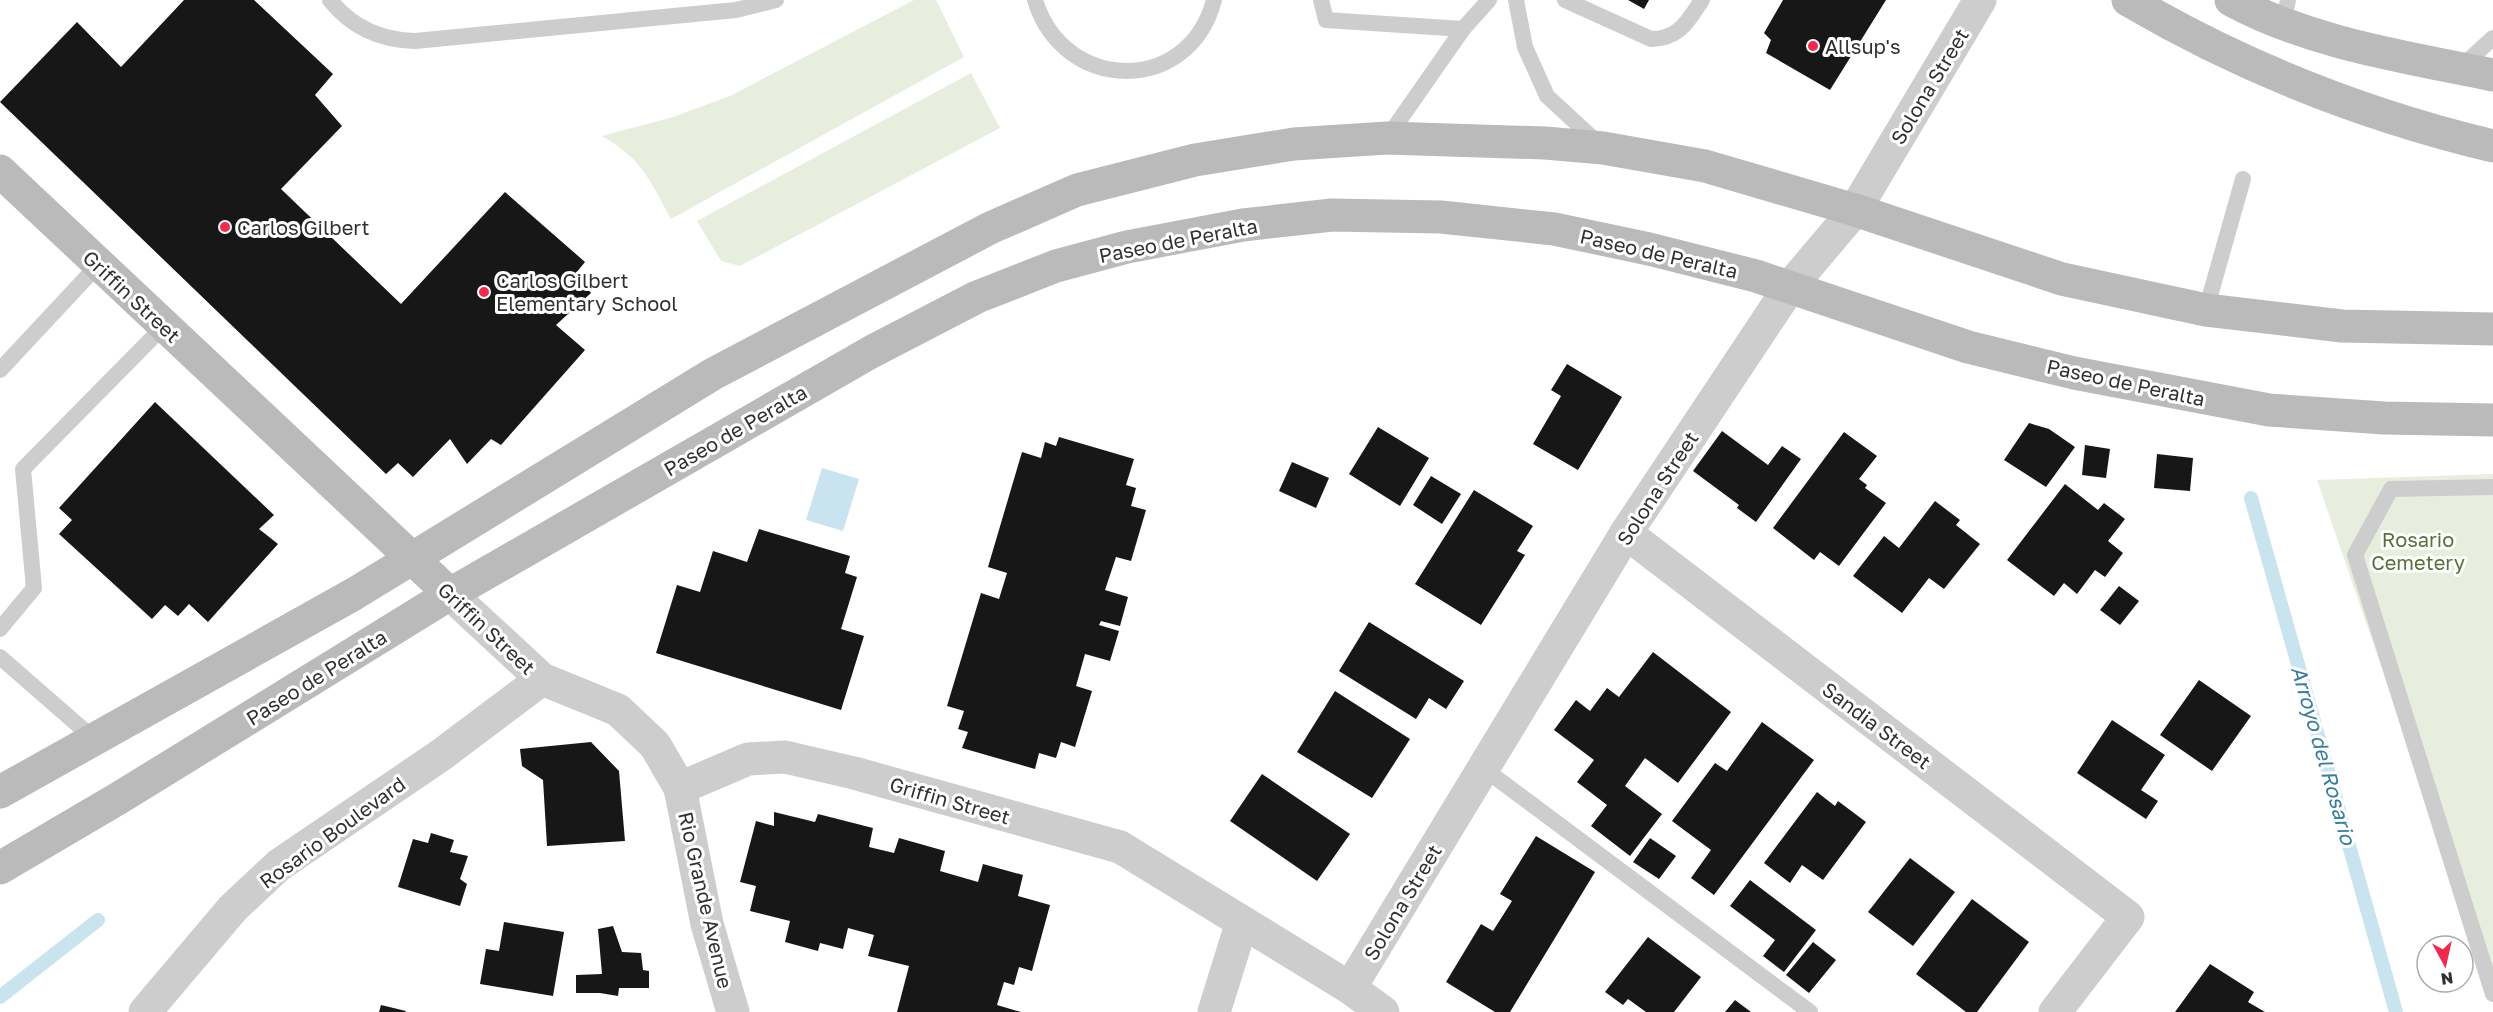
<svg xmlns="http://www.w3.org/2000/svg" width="2493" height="1012" font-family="'Golos Text',sans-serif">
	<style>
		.green { fill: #e8eede }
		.water { fill: #c9e4ef }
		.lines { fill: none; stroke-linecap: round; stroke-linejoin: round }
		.stream { stroke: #c9e4ef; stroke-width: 14 }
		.building { fill: #171717 }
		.lane { stroke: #cdcdcd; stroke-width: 16 }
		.street { stroke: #cdcdcd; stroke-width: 33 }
		.secondary { stroke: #bababa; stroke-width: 33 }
		.poi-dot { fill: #f1294c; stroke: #fff; stroke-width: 2 }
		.labels { text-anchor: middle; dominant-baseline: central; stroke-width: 6; stroke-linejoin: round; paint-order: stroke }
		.poi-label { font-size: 20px; fill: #303030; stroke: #fff; text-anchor: start }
		.street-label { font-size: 20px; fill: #303030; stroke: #fff }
		.park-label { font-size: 20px; fill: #59703a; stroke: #fff }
		.water-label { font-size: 21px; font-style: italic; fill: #387d99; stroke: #fff }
	</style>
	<rect width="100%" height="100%" fill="#fff"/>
	<g class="green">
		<path d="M 914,0 L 936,0 L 964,57 L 671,219 C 648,178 644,161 602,136 L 673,117 L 730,96 Z"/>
		<path d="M 971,73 L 1000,128 L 740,266 L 721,261 L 697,221 Z"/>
		<path d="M 2493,474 L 2493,992 L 2317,480 Z"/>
	</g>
	<path class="water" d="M 822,468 L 859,479 L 843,531 L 806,520 Z"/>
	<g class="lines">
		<g class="stream">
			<path d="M 2251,498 L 2396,1012"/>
			<path d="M 0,997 L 98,920"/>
		</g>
	</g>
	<g class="building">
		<path d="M 184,0 L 254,0 L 333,74 L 315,95 L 342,126 L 281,189 L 401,304 L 505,192 L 585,262 L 576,273 L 591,293 L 556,325 L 585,350 L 501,445 L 491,439 L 467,464 L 450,439 L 413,477 L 398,463 L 386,474 L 0,102 L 77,22 L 121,67 Z"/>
		<path d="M 1628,0 L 1649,0 L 1644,9 Z"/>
		<path d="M 1783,0 L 1886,0 L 1830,90 L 1766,53 L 1771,40 L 1764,33 Z"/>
		<path d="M 1567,364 L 1622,397 L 1578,470 L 1533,444 L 1561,396 L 1551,390 Z"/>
		<path d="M 155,402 L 274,515 L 259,529 L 278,544 L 208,622 L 189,604 L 178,616 L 165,605 L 152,619 L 59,534 L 72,520 L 59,508 Z"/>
		<path d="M 2029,423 L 2049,429 L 2075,447 L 2046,487 L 2004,460 Z"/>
		<path d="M 1378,427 L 1429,458 L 1400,506 L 1349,474 Z"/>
		<path d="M 1722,431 L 1768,465 L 1782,446 L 1801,459 L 1756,522 L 1737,508 L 1739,505 L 1693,471 Z"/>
		<path d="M 1844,432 L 1877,456 L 1859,479 L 1867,485 L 1865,488 L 1886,503 L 1839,566 L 1820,552 L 1814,560 L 1773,528 Z"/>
		<path d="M 1059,437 L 1134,459 L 1126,485 L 1136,488 L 1131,506 L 1146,510 L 1131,561 L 1116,557 L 1105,590 L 1128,597 L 1120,626 L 1101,621 L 1099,625 L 1119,631 L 1110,661 L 1085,654 L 1076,686 L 1092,691 L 1075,747 L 1061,742 L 1056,758 L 1039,753 L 1035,769 L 962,748 L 968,732 L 958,729 L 964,711 L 947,706 L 981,593 L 999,599 L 1007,573 L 988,567 L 1022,452 L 1041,458 L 1045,442 L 1056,446 Z"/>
		<path d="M 2085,445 L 2110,449 L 2106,478 L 2082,475 Z"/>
		<path d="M 2157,454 L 2193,458 L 2190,491 L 2154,488 Z"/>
		<path d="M 1292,462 L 1329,478 L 1316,508 L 1279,491 Z"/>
		<path d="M 1431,476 L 1461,494 L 1442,524 L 1413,505 Z"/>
		<path d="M 2065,484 L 2098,510 L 2104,503 L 2125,519 L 2108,541 L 2123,553 L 2105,577 L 2095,570 L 2077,594 L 2064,583 L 2054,596 L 2007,560 Z"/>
		<path d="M 1474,490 L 1533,526 L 1517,551 L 1525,555 L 1481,625 L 1415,584 Z"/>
		<path d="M 1935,501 L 1960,520 L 1956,525 L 1980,544 L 1944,589 L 1929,578 L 1902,613 L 1853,576 L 1884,536 L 1899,548 Z"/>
		<path d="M 759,529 L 850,556 L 845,573 L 857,577 L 841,629 L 864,636 L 841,710 L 656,653 L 677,585 L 700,592 L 713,551 L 747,562 Z"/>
		<path d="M 2119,586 L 2139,601 L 2120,625 L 2100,610 Z"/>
		<path d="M 1369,622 L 1464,681 L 1446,709 L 1429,698 L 1416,719 L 1339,671 Z"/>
		<path d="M 1653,652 L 1731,712 L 1678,783 L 1645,758 L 1625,786 L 1662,814 L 1630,856 L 1591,826 L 1607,805 L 1577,782 L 1594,760 L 1554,730 L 1576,700 L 1590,711 L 1607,688 L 1619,697 Z"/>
		<path d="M 2199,680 L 2251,716 L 2212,771 L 2160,735 Z"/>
		<path d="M 1335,691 L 1410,739 L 1372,798 L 1297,752 Z"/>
		<path d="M 2112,720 L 2165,755 L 2141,790 L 2158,801 L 2146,819 L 2077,773 Z"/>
		<path d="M 1762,722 L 1814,760 L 1714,895 L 1691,878 L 1711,850 L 1672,821 L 1715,763 L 1727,771 Z"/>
		<path d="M 591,742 L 619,771 L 625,841 L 547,846 L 543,780 L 522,766 L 520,749 Z"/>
		<path d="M 1262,774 L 1350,834 L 1317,881 L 1230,821 Z"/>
		<path d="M 1817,792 L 1835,806 L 1838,801 L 1866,822 L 1823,880 L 1802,865 L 1790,883 L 1764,863 Z"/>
		<path d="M 774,812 L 815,822 L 818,814 L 873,828 L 869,847 L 894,853 L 899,838 L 945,851 L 940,871 L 978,882 L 983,864 L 1023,875 L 1018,896 L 1050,905 L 1032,971 L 1019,967 L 1014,985 L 1004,982 L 997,1005 L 1021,1012 L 897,1012 L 909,966 L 868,956 L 874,935 L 848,928 L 843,949 L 820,943 L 818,951 L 785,942 L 790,921 L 750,911 L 756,886 L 740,882 L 756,821 L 774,826 Z"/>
		<path d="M 431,833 L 454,840 L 450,852 L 468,856 L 460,879 L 467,884 L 460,906 L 398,887 L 413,839 L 428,843 Z"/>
		<path d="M 1536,836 L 1595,872 L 1510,1012 L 1495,1012 L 1446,982 L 1481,924 L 1493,931 L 1512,901 L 1500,894 Z"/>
		<path d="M 1650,838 L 1676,856 L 1659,879 L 1633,862 Z"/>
		<path d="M 1910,858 L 1955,892 L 1913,946 L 1868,912 Z"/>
		<path d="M 1750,880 L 1816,930 L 1784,972 L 1763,956 L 1775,940 L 1730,906 Z"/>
		<path d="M 1972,899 L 2029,942 L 1977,1012 L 1966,1012 L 1916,974 Z"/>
		<path d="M 504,922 L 564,932 L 553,996 L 480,984 L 486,949 L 499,951 Z"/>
		<path d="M 613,926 L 622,952 L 641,953 L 643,970 L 649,971 L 649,988 L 619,988 L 618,996 L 600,993 L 576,993 L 576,975 L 602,974 L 598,929 Z"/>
		<path d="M 1648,937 L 1701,977 L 1674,1012 L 1646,1012 L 1628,999 L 1623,1005 L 1605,992 Z"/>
		<path d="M 1813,942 L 1836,960 L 1809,993 L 1786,975 Z"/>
		<path d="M 2210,964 L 2254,992 L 2248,1002 L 2265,1012 L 2175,1012 Z"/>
		<path d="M 1735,1000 L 1751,1012 L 1725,1012 Z"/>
		<path d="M 381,1005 L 406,1011 L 405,1012 L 379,1012 Z"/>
	</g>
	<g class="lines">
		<g class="lane">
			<path d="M 330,0 C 352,28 381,40 415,41 L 736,10 L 776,0"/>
			<path d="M 1035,0 C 1063,93 1189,96 1214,0"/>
			<path d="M 1321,0 L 1326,20 L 1463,29"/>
			<path d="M 1516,0 L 1525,47 L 1547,96 L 1600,145"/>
			<path d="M 1565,0 L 1651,39 C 1679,39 1688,21 1702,0"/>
			<path d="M 2283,25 L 2288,0"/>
			<path d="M 2460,68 L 2493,38"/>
			<path d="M 1387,138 L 1463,29 L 1489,0"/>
			<path d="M 2206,310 L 2243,179"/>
			<path d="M 0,370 L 99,264"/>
			<path d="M 2493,487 L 2391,489 L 2355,555 L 2493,994"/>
			<path d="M 0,629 L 34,588 L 23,469 L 164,326"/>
			<path d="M 0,657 L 94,739"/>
			<path d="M 1483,768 L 1810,1012"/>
		</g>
		<g class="street">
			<path d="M 1626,533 L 2128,917 L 2055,1012"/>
			<path d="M 450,594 L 542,679 L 618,710 L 655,745 L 680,788 L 748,759 L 785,757 L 854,773 L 1120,847 L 1350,988 L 1383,1012"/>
			<path d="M 680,788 L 707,924 L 733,1012"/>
			<path d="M 1350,988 L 1626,533 L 1789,288 L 1855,210 L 1980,0"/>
			<path d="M 145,1012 L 233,908 L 279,865 L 441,755 L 542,679"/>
			<path d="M 1214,1012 L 1242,922"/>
		</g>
		<g class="secondary">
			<path d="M 2128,0 C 2242,67 2364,115 2493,146"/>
			<path d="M 2231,0 C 2310,43 2405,57 2493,75"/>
			<path d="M 0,171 L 450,594"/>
			<path d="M 0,792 L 354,594 L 713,374 L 990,228 L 1077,190 L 1195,160 L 1294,144 L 1387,138 L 1545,143 L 1603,148 L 1705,166 L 1855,210 L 2062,279 L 2206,310 L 2342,326 L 2493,329"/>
			<path d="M 0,868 L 119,798 L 450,594 L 871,352 L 977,297 L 1056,266 L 1127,247 L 1243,225 L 1332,215 L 1441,217 L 1554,229 L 1649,249 L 1756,276 L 1968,347 L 2074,373 L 2269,410 L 2384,418 L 2493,420"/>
		</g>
	</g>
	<g class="poi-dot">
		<circle cx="1813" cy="46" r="6"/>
		<circle cx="225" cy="227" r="6"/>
		<circle cx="484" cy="292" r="6"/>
	</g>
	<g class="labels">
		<g class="poi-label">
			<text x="1825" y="46">Allsup's</text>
			<text x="237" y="227">Carlos Gilbert</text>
			<text x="496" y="280">Carlos Gilbert<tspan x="496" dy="23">Elementary School</tspan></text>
		</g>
		<g class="street-label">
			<text transform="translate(1929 86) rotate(-59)">Solona Street</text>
			<text transform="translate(1178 240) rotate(-11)">Paseo de Peralta</text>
			<text transform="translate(1659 253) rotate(13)">Paseo de Peralta</text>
			<text transform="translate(132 296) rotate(43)">Griffin Street</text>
			<text transform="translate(2126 382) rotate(12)">Paseo de Peralta</text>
			<text transform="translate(735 430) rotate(-30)">Paseo de Peralta</text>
			<text transform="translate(1657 488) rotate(-57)">Solona Street</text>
			<text transform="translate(487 628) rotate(43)">Griffin Street</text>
			<text transform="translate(316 677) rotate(-32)">Paseo de Peralta</text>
			<text transform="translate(1877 725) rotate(37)">Sandia Street</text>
			<text transform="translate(950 800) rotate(16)">Griffin Street</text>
			<text transform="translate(332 832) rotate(-36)">Rosario Boulevard</text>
			<text transform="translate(706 900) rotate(77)">Rio Grande Avenue</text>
			<text transform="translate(1402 902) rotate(-59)">Solona Street</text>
		</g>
		<g class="park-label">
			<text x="2418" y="539">Rosario<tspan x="2418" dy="23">Cemetery</tspan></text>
		</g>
		<g class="water-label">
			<text transform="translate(2324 755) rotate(74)">Arroyo del Rosario</text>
		</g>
	</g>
	<g transform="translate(2445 964) rotate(172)"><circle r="28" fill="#ffffff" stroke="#acacac" stroke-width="1.5"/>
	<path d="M0-4.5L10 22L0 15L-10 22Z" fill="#f1294c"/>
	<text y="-9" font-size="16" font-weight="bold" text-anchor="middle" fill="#303030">N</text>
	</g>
</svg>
